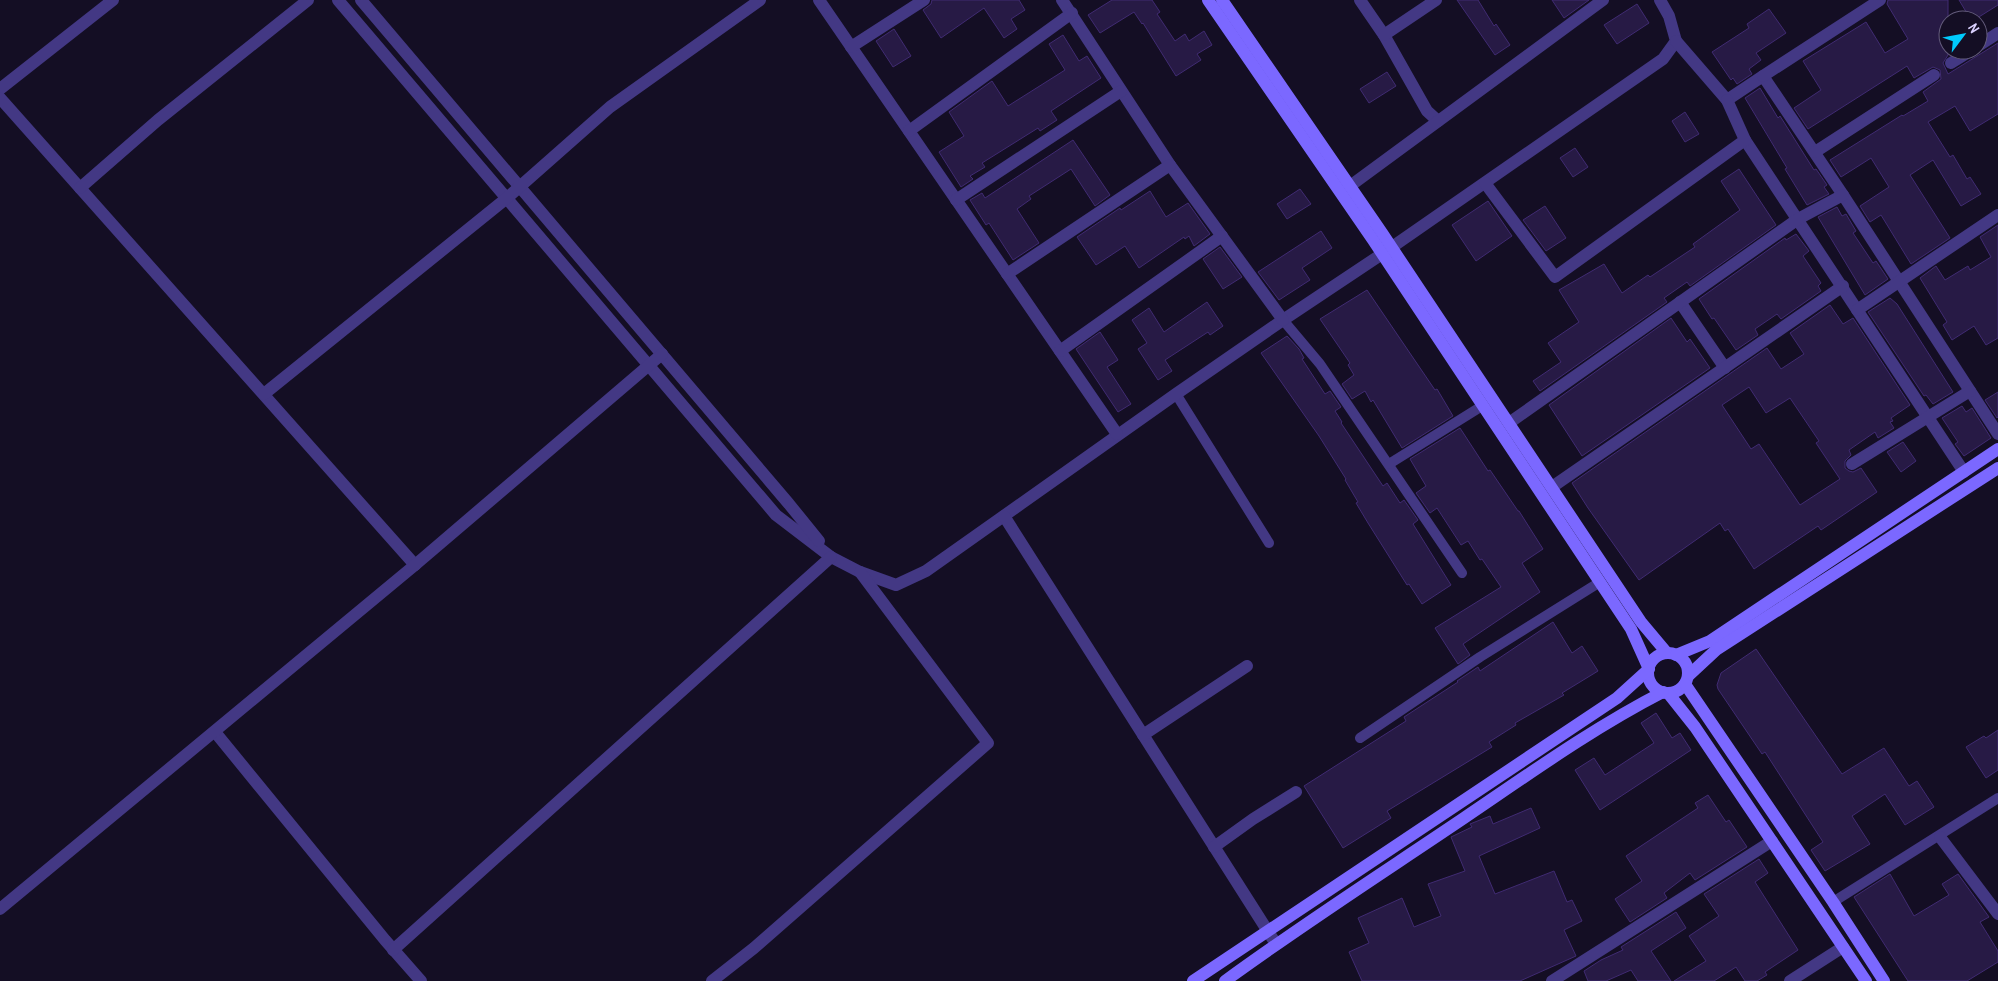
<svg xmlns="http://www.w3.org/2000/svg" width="1998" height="981" font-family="'Archivo Narrow',sans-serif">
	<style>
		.building { fill: #271a45; stroke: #402b72; fill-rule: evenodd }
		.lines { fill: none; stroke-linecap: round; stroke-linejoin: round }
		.lane { stroke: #433884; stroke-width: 10 }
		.street { stroke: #433884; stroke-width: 12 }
		.secondary { stroke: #7b68ff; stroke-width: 12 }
	</style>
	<rect width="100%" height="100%" fill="#140e24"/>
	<g class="building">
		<path d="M 932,0 L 1019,0 L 1025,10 L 1011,19 L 1017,29 L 1004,38 L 984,8 L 941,38 L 923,10 L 931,4 Z"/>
		<path d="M 1112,0 L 1152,0 L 1160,12 L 1157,14 L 1175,41 L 1185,34 L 1189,41 L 1204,31 L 1212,45 L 1197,54 L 1201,60 L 1176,76 L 1143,23 L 1142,24 L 1134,12 L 1100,33 L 1088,15 Z"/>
		<path d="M 1457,0 L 1478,0 L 1494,26 L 1496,24 L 1510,45 L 1495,55 Z"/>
		<path d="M 1552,0 L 1589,0 L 1564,18 Z"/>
		<path d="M 1888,0 L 1948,0 L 1948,55 L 1943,63 L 1948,74 L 1998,43 L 1998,114 L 1970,131 L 1955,106 L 1928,122 L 1950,157 L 1953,155 L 1967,179 L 1970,177 L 1981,194 L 1961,206 L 1933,160 L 1910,175 L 1950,238 L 1911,264 L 1881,215 L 1870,222 L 1860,206 L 1889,187 L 1871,158 L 1841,177 L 1830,160 L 1902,115 L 1903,116 L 1928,101 L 1923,92 L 1941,79 L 1940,70 L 1933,67 L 1914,78 L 1907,66 L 1808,129 L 1794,108 L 1821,90 L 1803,61 L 1866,22 L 1885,53 L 1908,39 L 1887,4 Z"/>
		<path d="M 1959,0 L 1998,0 L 1998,5 L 1974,20 L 1971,20 Z"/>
		<path d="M 1637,4 L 1649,23 L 1617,44 L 1604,25 Z"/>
		<path d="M 1769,9 L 1786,33 L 1756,53 L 1761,60 L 1749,69 L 1752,74 L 1737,84 L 1733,78 L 1731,80 L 1712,52 L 1749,28 L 1747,24 Z"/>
		<path d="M 894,29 L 911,56 L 893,67 L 876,41 Z"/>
		<path d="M 1063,35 L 1079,61 L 1087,56 L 1101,78 L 1051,111 L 1057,120 L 1040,131 L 1038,128 L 982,163 L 985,167 L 970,176 L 973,179 L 961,187 L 939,152 L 964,136 L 949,112 L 992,81 L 1008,106 L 1065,70 L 1049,44 Z"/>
		<path d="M 1387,72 L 1396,86 L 1369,103 L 1360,89 Z"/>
		<path d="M 1760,88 L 1778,118 L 1780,116 L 1814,170 L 1816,169 L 1827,185 L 1824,187 L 1829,194 L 1807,205 L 1785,169 L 1787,168 L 1745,98 Z"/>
		<path d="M 1685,112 L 1699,134 L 1685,142 L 1672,121 Z"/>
		<path d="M 1073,140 L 1110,195 L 1095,206 L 1071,169 L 1029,196 L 1031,199 L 1017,209 L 1039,243 L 1013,260 L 989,223 L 986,225 L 970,200 L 982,193 L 985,198 Z"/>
		<path d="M 1575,148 L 1588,167 L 1573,177 L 1560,158 Z"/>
		<path d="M 1739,169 L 1776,225 L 1690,286 L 1687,282 L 1664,298 L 1667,302 L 1540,391 L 1533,381 L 1561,362 L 1548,343 L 1579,322 L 1559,290 L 1604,264 L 1622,293 L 1648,275 L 1650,277 L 1695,247 L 1693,244 L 1740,210 L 1721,181 Z"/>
		<path d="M 1300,189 L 1311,204 L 1287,219 L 1277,204 Z"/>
		<path d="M 1150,191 L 1166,217 L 1188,203 L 1210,234 L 1194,246 L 1189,236 L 1185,239 L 1184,237 L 1139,268 L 1125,246 L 1096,265 L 1077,237 L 1120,208 L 1121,210 Z"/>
		<path d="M 1488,201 L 1512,236 L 1476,261 L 1452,225 Z"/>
		<path d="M 1545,206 L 1566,238 L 1546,251 L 1523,220 Z"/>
		<path d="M 1837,207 L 1842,216 L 1846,214 L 1856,231 L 1853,233 L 1873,263 L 1876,261 L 1888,279 L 1865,295 L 1818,217 Z"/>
		<path d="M 1998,225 L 1998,338 L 1986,345 L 1974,326 L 1952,340 L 1943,325 L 1947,322 L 1920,278 L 1936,266 L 1945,280 L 1968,266 L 1970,270 L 1991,257 L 1980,237 Z"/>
		<path d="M 1321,231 L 1332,248 L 1302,268 L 1310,280 L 1279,300 L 1258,272 Z"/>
		<path d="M 1796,234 L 1809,251 L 1803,256 L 1821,283 L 1818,286 L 1821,291 L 1781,319 L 1777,314 L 1755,329 L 1758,335 L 1736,350 L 1714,318 L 1712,319 L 1699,299 L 1785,238 L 1786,240 Z"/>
		<path d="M 1220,247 L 1242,277 L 1223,289 L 1203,259 Z"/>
		<path d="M 1367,290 L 1435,390 L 1437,389 L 1453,416 L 1402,448 L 1373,400 L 1371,402 L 1365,391 L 1352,399 L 1342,384 L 1354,375 L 1348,365 L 1350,363 L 1320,319 Z"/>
		<path d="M 1890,298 L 1897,304 L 1953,392 L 1933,404 L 1926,395 L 1924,396 L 1868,312 Z"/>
		<path d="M 1207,302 L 1223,326 L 1210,335 L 1208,332 L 1165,360 L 1172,371 L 1158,380 L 1138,349 L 1147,343 L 1132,320 L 1149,308 L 1164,332 Z"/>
		<path d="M 1830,305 L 1843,324 L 1853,318 L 1910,405 L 1891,418 L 1893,421 L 1890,422 L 1894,428 L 1878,438 L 1875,432 L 1849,450 L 1851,455 L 1845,461 L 1845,468 L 1849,471 L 1853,472 L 1861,468 L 1877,492 L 1821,530 L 1818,526 L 1754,569 L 1728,529 L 1725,531 L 1720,523 L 1639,580 L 1588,508 L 1572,483 L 1767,348 L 1781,369 L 1804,354 L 1790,333 ZM 1749,387 L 1766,413 L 1790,398 L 1819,441 L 1816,443 L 1840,479 L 1800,505 L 1759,444 L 1751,449 L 1722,405 Z"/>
		<path d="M 1671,318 L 1687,342 L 1690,339 L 1710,368 L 1582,456 L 1549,405 Z"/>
		<path d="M 1100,332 L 1118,360 L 1107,367 L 1131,404 L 1118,412 L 1076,349 Z"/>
		<path d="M 1287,336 L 1299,349 L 1304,358 L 1302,359 L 1325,394 L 1330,391 L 1341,407 L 1335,411 L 1342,422 L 1341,423 L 1383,486 L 1387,483 L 1400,503 L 1404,500 L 1418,520 L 1413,524 L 1451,585 L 1422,604 L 1409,584 L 1407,585 L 1368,523 L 1356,503 L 1358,502 L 1345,480 L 1346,479 L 1319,436 L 1261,353 Z"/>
		<path d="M 1998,392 L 1998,417 L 1997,418 L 1985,400 Z"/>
		<path d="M 1962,406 L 1966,412 L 1972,408 L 1991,438 L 1964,456 L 1955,444 L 1958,442 L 1942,418 Z"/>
		<path d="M 1460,428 L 1488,471 L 1490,470 L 1518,511 L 1519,511 L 1543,549 L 1522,563 L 1540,592 L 1463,644 L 1470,655 L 1458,664 L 1435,628 L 1501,587 L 1482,559 L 1480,560 L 1468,541 L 1461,545 L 1437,508 L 1430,513 L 1416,493 L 1426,486 L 1410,459 Z"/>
		<path d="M 1903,442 L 1916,461 L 1901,472 L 1887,452 Z"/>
		<path d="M 1553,622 L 1572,653 L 1582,646 L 1598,671 L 1562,693 L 1564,695 L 1515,723 L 1516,725 L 1489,742 L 1492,747 L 1387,811 L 1391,818 L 1343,848 L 1304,786 L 1406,721 L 1404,717 L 1458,682 L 1457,681 L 1478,667 L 1480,671 Z"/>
		<path d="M 1756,649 L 1842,774 L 1884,748 L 1909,786 L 1917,781 L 1934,807 L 1905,825 L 1885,794 L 1852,816 L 1870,844 L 1825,871 L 1811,850 L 1823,842 L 1765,752 L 1762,754 L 1718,689 L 1717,685 L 1721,673 Z"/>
		<path d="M 1656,713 L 1672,738 L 1680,733 L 1691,750 L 1600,810 L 1575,770 L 1594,758 L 1605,775 L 1654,743 L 1641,723 Z"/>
		<path d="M 1998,730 L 1998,770 L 1986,778 L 1966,747 L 1984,736 L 1986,738 Z"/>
		<path d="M 1708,795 L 1726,822 L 1729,820 L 1747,847 L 1695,880 L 1690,873 L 1664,893 L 1667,898 L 1630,922 L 1615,899 L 1642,881 L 1626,856 L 1698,808 L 1695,803 Z"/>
		<path d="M 1531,808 L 1540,828 L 1479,856 L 1495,894 L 1554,871 L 1567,902 L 1572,900 L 1582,921 L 1564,930 L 1576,956 L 1520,981 L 1362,981 L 1349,952 L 1369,943 L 1358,918 L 1402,898 L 1414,927 L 1441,916 L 1428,884 L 1465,871 L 1451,837 L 1472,827 L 1470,824 L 1490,816 L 1493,824 Z"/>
		<path d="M 1759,859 L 1768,873 L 1755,882 L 1798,950 L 1765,972 L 1767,975 L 1757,981 L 1745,981 L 1736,967 L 1714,981 L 1674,981 L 1706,961 L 1689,936 L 1719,916 L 1704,894 Z"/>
		<path d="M 1890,874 L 1914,916 L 1949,895 L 1942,884 L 1958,874 L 1989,917 L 1980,922 L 1998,951 L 1998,962 L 1967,981 L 1908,981 L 1854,897 Z"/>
		<path d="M 1676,912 L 1686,928 L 1651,951 L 1671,981 L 1638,981 L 1631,970 L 1606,981 L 1588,981 L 1584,971 L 1601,960 L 1623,950 L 1621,947 Z"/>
	</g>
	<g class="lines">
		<g class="lane">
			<path d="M 1283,320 L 1320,364 L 1462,573"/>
			<path d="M 1176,394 L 1269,543"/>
			<path d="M 1389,464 L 1482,406"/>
			<path d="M 1360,738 L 1480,657 L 1600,582"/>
			<path d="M 1833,902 L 1998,798"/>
		</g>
		<g class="street">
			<path d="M 338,0 L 776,515 L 831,557 L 860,572 L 896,585 L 926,571 L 1176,394 L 1283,320 L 1382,254 L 1663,59 L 1676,41 L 1669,16 L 1660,0"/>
			<path d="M 361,0 L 789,504 L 819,541"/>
			<path d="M 819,0 L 1117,434"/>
			<path d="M 1062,0 L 1170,165 L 1283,320"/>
			<path d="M 1360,0 L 1384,35 L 1427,111 L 1438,121"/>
			<path d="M 1384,35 L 1436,0"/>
			<path d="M 1676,41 L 1727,100 L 1763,76 L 1843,195 L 1998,434"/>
			<path d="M 1978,46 L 1998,33"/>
			<path d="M 851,47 L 924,0"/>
			<path d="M 1951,63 L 1972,50"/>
			<path d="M 1763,76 L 1880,0"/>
			<path d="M 0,89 L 113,0"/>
			<path d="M 0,98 L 415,565"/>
			<path d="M 909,131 L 1072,13"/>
			<path d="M 1745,140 L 1964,472"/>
			<path d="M 1815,152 L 1934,75"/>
			<path d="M 1485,183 L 1555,277 L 1745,140 L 1727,100"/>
			<path d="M 1350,186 L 1603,0"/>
			<path d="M 80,188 L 158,120 L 308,0"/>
			<path d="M 956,200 L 1121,91"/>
			<path d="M 1007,274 L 1170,165"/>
			<path d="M 1680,302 L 1725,368"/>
			<path d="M 1857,310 L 1998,215"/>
			<path d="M 1060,351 L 1222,236"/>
			<path d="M 264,394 L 507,198 L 610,107 L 760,0"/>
			<path d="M 1509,423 L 1798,219 L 1843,195"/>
			<path d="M 1852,464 L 1970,391"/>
			<path d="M 1552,487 L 1843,286"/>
			<path d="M 1004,516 L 1276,944"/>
			<path d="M 215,732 L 385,940 L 421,981"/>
			<path d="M 1143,735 L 1247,666"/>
			<path d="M 1940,837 L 1998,914"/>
			<path d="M 1214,847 L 1253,819 L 1296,792"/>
			<path d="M 0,909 L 415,565 L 662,354"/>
			<path d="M 393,950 L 831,557"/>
			<path d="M 712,981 L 754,948 L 988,743 L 860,572"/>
			<path d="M 1552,981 L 1772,841"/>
			<path d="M 1790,981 L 1843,947"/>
		</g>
		<g class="secondary">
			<path d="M 1222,0 L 1382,233 L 1641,622 L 1667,653"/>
			<circle cx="1668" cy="673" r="20"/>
			<path d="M 1676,655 L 1710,641 L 1998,449"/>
			<path d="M 1688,676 L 1716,650 L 1998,468"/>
			<path d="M 1685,684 L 1833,902 L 1884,981"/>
			<path d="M 1668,693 L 1695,727 L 1866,981"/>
			<path d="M 1193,981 L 1617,698 L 1649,669 L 1631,629 L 1373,240 L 1208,0"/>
			<path d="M 1225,981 C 1303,924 1384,872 1464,818 C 1529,774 1593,728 1663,692"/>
		</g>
	</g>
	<g transform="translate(1963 35) rotate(58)"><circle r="24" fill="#140e24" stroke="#645c7c"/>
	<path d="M0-4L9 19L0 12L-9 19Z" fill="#00cafc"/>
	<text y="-8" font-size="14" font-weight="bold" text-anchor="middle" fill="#dbd1ff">N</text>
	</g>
</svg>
